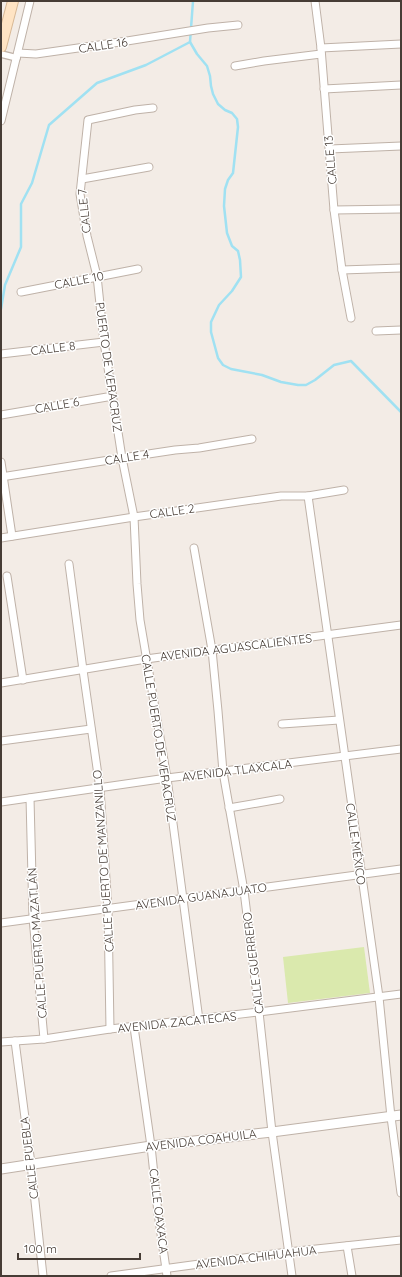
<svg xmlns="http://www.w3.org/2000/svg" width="402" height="1277" font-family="Quicksand,sans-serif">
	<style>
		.green { fill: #dae9ad }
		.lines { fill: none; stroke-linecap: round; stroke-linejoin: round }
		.stream { stroke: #a0e1f2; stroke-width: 2.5 }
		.pedestrian-casing { stroke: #bfb2a8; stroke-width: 8 }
		.minor-casing { stroke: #bfb2a8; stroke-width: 9 }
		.tertiary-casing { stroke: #bfb2a8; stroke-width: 11 }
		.secondary-casing { stroke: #d8b996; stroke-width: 12 }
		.pedestrian { stroke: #fff; stroke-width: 5.5 }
		.minor { stroke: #fff; stroke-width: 7 }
		.tertiary { stroke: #fff; stroke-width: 9 }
		.secondary { stroke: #ffe4c4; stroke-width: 10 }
		.labels { text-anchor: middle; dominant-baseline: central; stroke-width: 3; stroke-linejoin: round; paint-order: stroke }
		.street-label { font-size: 12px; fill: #463c35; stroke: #fff }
	</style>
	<rect width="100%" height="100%" fill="#f3ece6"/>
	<path class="green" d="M 364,947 L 370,993 L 288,1003 L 283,957 Z"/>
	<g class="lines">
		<g class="stream">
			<path d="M 193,1 L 190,42 L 197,54 L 207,66 L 210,76 L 211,86 L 213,94 L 218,104 L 225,110 L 232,113 L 237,119 L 238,127 L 233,173 L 228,180 L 225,189 L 224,206 L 227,233 L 232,246 L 238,251 L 240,260 L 241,277 L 232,291 L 219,305 L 211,322 L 211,332 L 218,358 L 223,365 L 231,369 L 262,375 L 281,382 L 298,385 L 306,385 L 315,380 L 334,365 L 351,361 L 401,412"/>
			<path d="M 1,309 L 5,285 L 21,247 L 21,204 L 32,183 L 49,125 L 97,83 L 146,65 L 190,42"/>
		</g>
		<defs>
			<path id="pedestrian" d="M 1,54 L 17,58"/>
			<g id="minor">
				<path d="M 315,1 L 321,48 L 334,210 L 342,270 L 351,318"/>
				<path d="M 321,48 L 401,44"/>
				<path d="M 18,53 L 36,54 L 127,41 L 208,28 L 238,25"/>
				<path d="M 235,66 L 264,61 L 321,54"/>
				<path d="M 324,89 L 401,85"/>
				<path d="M 153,108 L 135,110 L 88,120 L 80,194 L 87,236 L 97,276 L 104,342 L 122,458 L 134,517 L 137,584 L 140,620 L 167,778 L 199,1020"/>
				<path d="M 1,121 L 30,1"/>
				<path d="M 330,149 L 401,146"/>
				<path d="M 82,179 L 149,167"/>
				<path d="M 334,210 L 401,209"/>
				<path d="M 342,270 L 401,268"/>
				<path d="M 21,292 L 138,269"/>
				<path d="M 376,331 L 401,330"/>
				<path d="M 1,354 L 104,342"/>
				<path d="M 1,415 L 113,396"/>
				<path d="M 1,462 L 12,536"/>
				<path d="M 1,477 L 122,458 L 175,450 L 199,448 L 252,439"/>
				<path d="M 308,496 L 379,997 L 391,1117 L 401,1193"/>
				<path d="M 1,538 L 134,517 L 281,496 L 308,496 L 344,490"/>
				<path d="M 194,548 L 212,650 L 218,711 L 223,772 L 244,891 L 259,1012 L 272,1132 L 292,1276"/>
				<path d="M 69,564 L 83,670 L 100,789 L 108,909 L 110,1029"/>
				<path d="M 7,576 L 23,680"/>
				<path d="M 1,683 L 146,659 L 401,625"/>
				<path d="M 282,724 L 339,720"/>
				<path d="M 1,741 L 91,729"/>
				<path d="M 30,798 L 33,918 L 44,1039"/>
				<path d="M 1,802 L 167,778 L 401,749"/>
				<path d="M 229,808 L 280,799"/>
				<path d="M 1,923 L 401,869"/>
				<path d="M 134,1027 L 151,1146 L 158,1213 L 167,1276"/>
				<path d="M 15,1041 L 31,1164 L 43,1276"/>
				<path d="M 1,1042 L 44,1039 L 110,1029 L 259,1012 L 401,994"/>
				<path d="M 347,1246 L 352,1276"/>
				<path d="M 111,1276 L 288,1252 L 401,1240"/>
			</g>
			<path id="tertiary" d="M 1,1169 L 151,1146 L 272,1132 L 401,1115"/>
			<path id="secondary" d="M 1,47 L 13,1"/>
		</defs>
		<use href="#pedestrian" class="pedestrian-casing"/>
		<use href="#minor" class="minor-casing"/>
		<use href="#tertiary" class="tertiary-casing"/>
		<use href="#secondary" class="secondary-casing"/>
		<use href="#pedestrian" class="pedestrian"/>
		<use href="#minor" class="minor"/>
		<use href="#tertiary" class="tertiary"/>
		<use href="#secondary" class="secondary"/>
	</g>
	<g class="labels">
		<g class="street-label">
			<text transform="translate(103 45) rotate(-8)">CALLE 16</text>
			<text transform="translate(330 160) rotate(-95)">CALLE 13</text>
			<text transform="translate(84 211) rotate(-96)">CALLE 7</text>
			<text transform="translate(79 280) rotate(-11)">CALLE 10</text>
			<text transform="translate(53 348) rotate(-7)">CALLE 8</text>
			<text transform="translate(109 367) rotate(82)">PUERTO DE VERACRUZ</text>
			<text transform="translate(57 405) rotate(-10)">CALLE 6</text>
			<text transform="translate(127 457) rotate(-9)">CALLE 4</text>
			<text transform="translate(172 511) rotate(-8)">CALLE 2</text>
			<text transform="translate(236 647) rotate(-7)">AVENIDA AGUASCALIENTES</text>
			<text transform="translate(159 738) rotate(81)">CALLE PUERTO DE VERACRUZ</text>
			<text transform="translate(237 770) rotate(-7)">AVENIDA TLAXCALA</text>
			<text transform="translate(356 844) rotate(82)">CALLE MÉXICO</text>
			<text transform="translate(103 861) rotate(-94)">CALLE PUERTO DE MANZANILLO</text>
			<text transform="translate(201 896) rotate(-8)">AVENIDA GUANAJUATO</text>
			<text transform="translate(37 943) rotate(-94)">CALLE PUERTO MAZATLÁN</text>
			<text transform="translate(253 963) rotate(-97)">CALLE GUERRERO</text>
			<text transform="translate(177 1022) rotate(-6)">AVENIDA ZACATECAS</text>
			<text transform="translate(201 1140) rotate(-7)">AVENIDA COAHUILA</text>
			<text transform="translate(29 1158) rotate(-97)">CALLE PUEBLA</text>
			<text transform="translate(159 1211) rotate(83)">CALLE OAXACA</text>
			<text transform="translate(256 1257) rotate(-7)">AVENIDA CHIHUAHUA</text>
		</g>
	</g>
	<rect width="402" height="1277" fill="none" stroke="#463c35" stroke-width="4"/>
	<path d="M18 1253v6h122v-6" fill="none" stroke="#463c35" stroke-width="2"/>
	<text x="24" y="1253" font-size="12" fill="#463c35" stroke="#ffffff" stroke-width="3" paint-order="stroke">100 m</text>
</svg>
